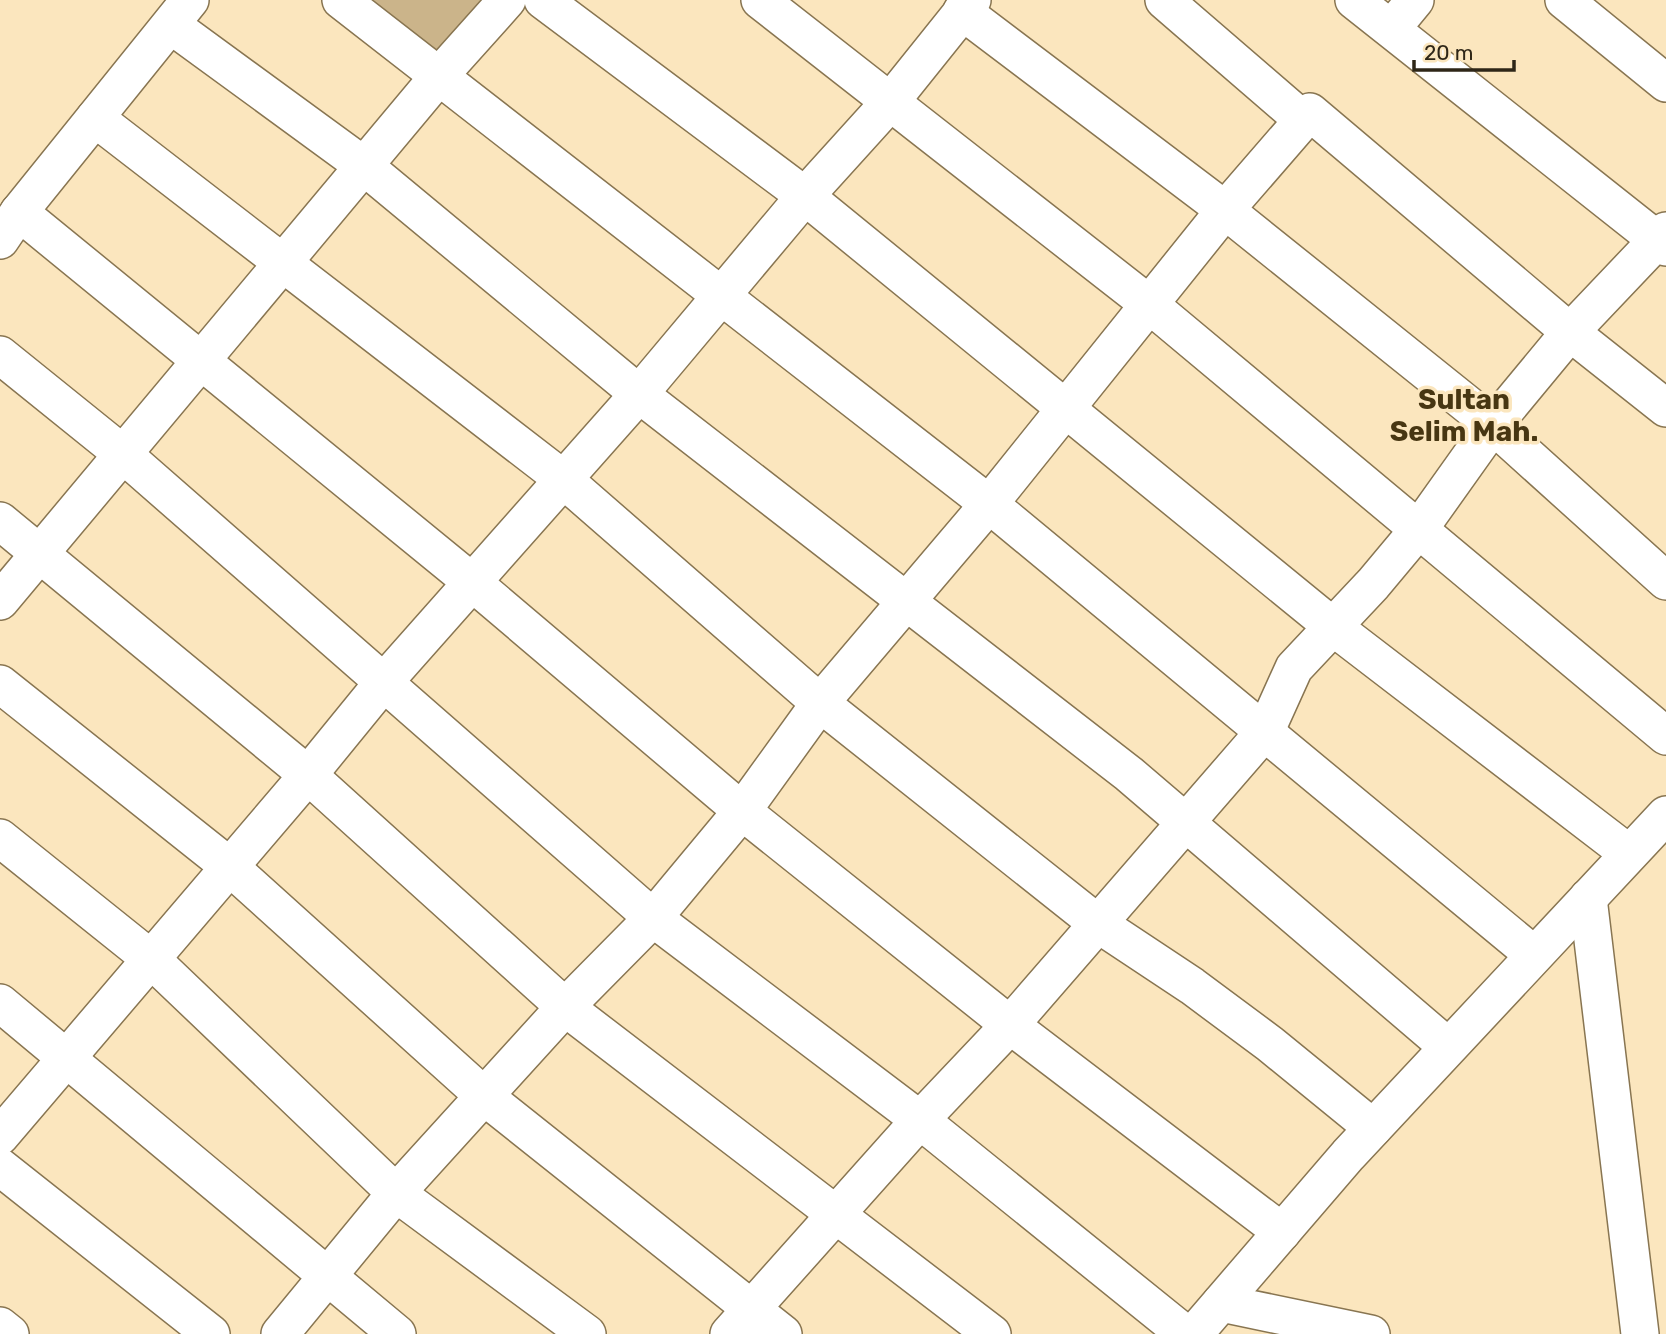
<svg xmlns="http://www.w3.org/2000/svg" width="1666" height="1334" font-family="Rubik,sans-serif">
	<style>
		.green { fill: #cbb48a }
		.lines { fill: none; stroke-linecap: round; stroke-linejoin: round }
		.minor-casing { stroke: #887551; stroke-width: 40 }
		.minor { stroke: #fff; stroke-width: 37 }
		.labels { text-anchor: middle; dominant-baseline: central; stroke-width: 7; stroke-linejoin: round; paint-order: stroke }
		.district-label { font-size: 28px; font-weight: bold; fill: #473612; stroke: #fbe6be }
	</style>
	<rect width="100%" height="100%" fill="#fbe6be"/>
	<path class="green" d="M 368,0 L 487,0 L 438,53 Z"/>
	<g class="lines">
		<defs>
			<g id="minor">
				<path d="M 341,0 L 989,504 L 1534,955"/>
				<path d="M 543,0 L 805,196 L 1332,626 L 1628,853"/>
				<path d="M 760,0 L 1150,305 L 1666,736"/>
				<path d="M 1164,0 L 1303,120"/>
				<path d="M 1354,0 L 1666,247"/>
				<path d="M 1564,0 L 1666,83"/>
				<path d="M 962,11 L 1225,210 L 1493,425 L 1666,581"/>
				<path d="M 171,25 L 364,166 L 639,394 L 1129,774 L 1448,1047"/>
				<path d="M 1392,28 L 1415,0"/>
				<path d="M 95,118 L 563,479 L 820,703 L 1097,923 L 1192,986 L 1270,1044 L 1373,1128"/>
				<path d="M 19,212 L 473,583 L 742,811 L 1010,1025 L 1282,1232"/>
				<path d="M 0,240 L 19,212 L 190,0"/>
				<path d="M 0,355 L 124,455 L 653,918 L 920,1120 L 1185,1334"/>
				<path d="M 0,521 L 308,775 L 565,1007 L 992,1334"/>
				<path d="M 0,601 L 439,76 L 507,0"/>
				<path d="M 0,684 L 230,867 L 484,1096 L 783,1334"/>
				<path d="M 0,838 L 151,959 L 396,1193 L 587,1334"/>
				<path d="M 1588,898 L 1640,1334"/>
				<path d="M 0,1003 L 397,1334"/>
				<path d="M 0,1136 L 308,775 L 383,683 L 639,394 L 805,196 L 891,101 L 972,0"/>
				<path d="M 0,1167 L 211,1334"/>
				<path d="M 1221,1303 L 1371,1334"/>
				<path d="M 0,1326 L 10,1334"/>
				<path d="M 280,1334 L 396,1193 L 565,1007 L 653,918 L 742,811 L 820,703 L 989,504 L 1225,210 L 1310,112 L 1570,332 L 1666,408"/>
				<path d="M 729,1334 L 920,1120 L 1010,1025 L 1266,730 L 1294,668 L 1373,584 L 1419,529 L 1493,425 L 1570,332 L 1666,231"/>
				<path d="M 1194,1334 L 1348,1155 L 1666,815"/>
			</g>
		</defs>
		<use href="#minor" class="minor-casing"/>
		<use href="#minor" class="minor"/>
	</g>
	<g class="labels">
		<g class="district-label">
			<text x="1464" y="399">Sultan<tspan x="1464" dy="32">Selim Mah.</tspan></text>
		</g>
	</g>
	<path d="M1414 60v10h100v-10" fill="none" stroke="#2e2617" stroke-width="3.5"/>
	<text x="1424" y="60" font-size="21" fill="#2e2617" stroke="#fbe6be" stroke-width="5" paint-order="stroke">20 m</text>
</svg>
